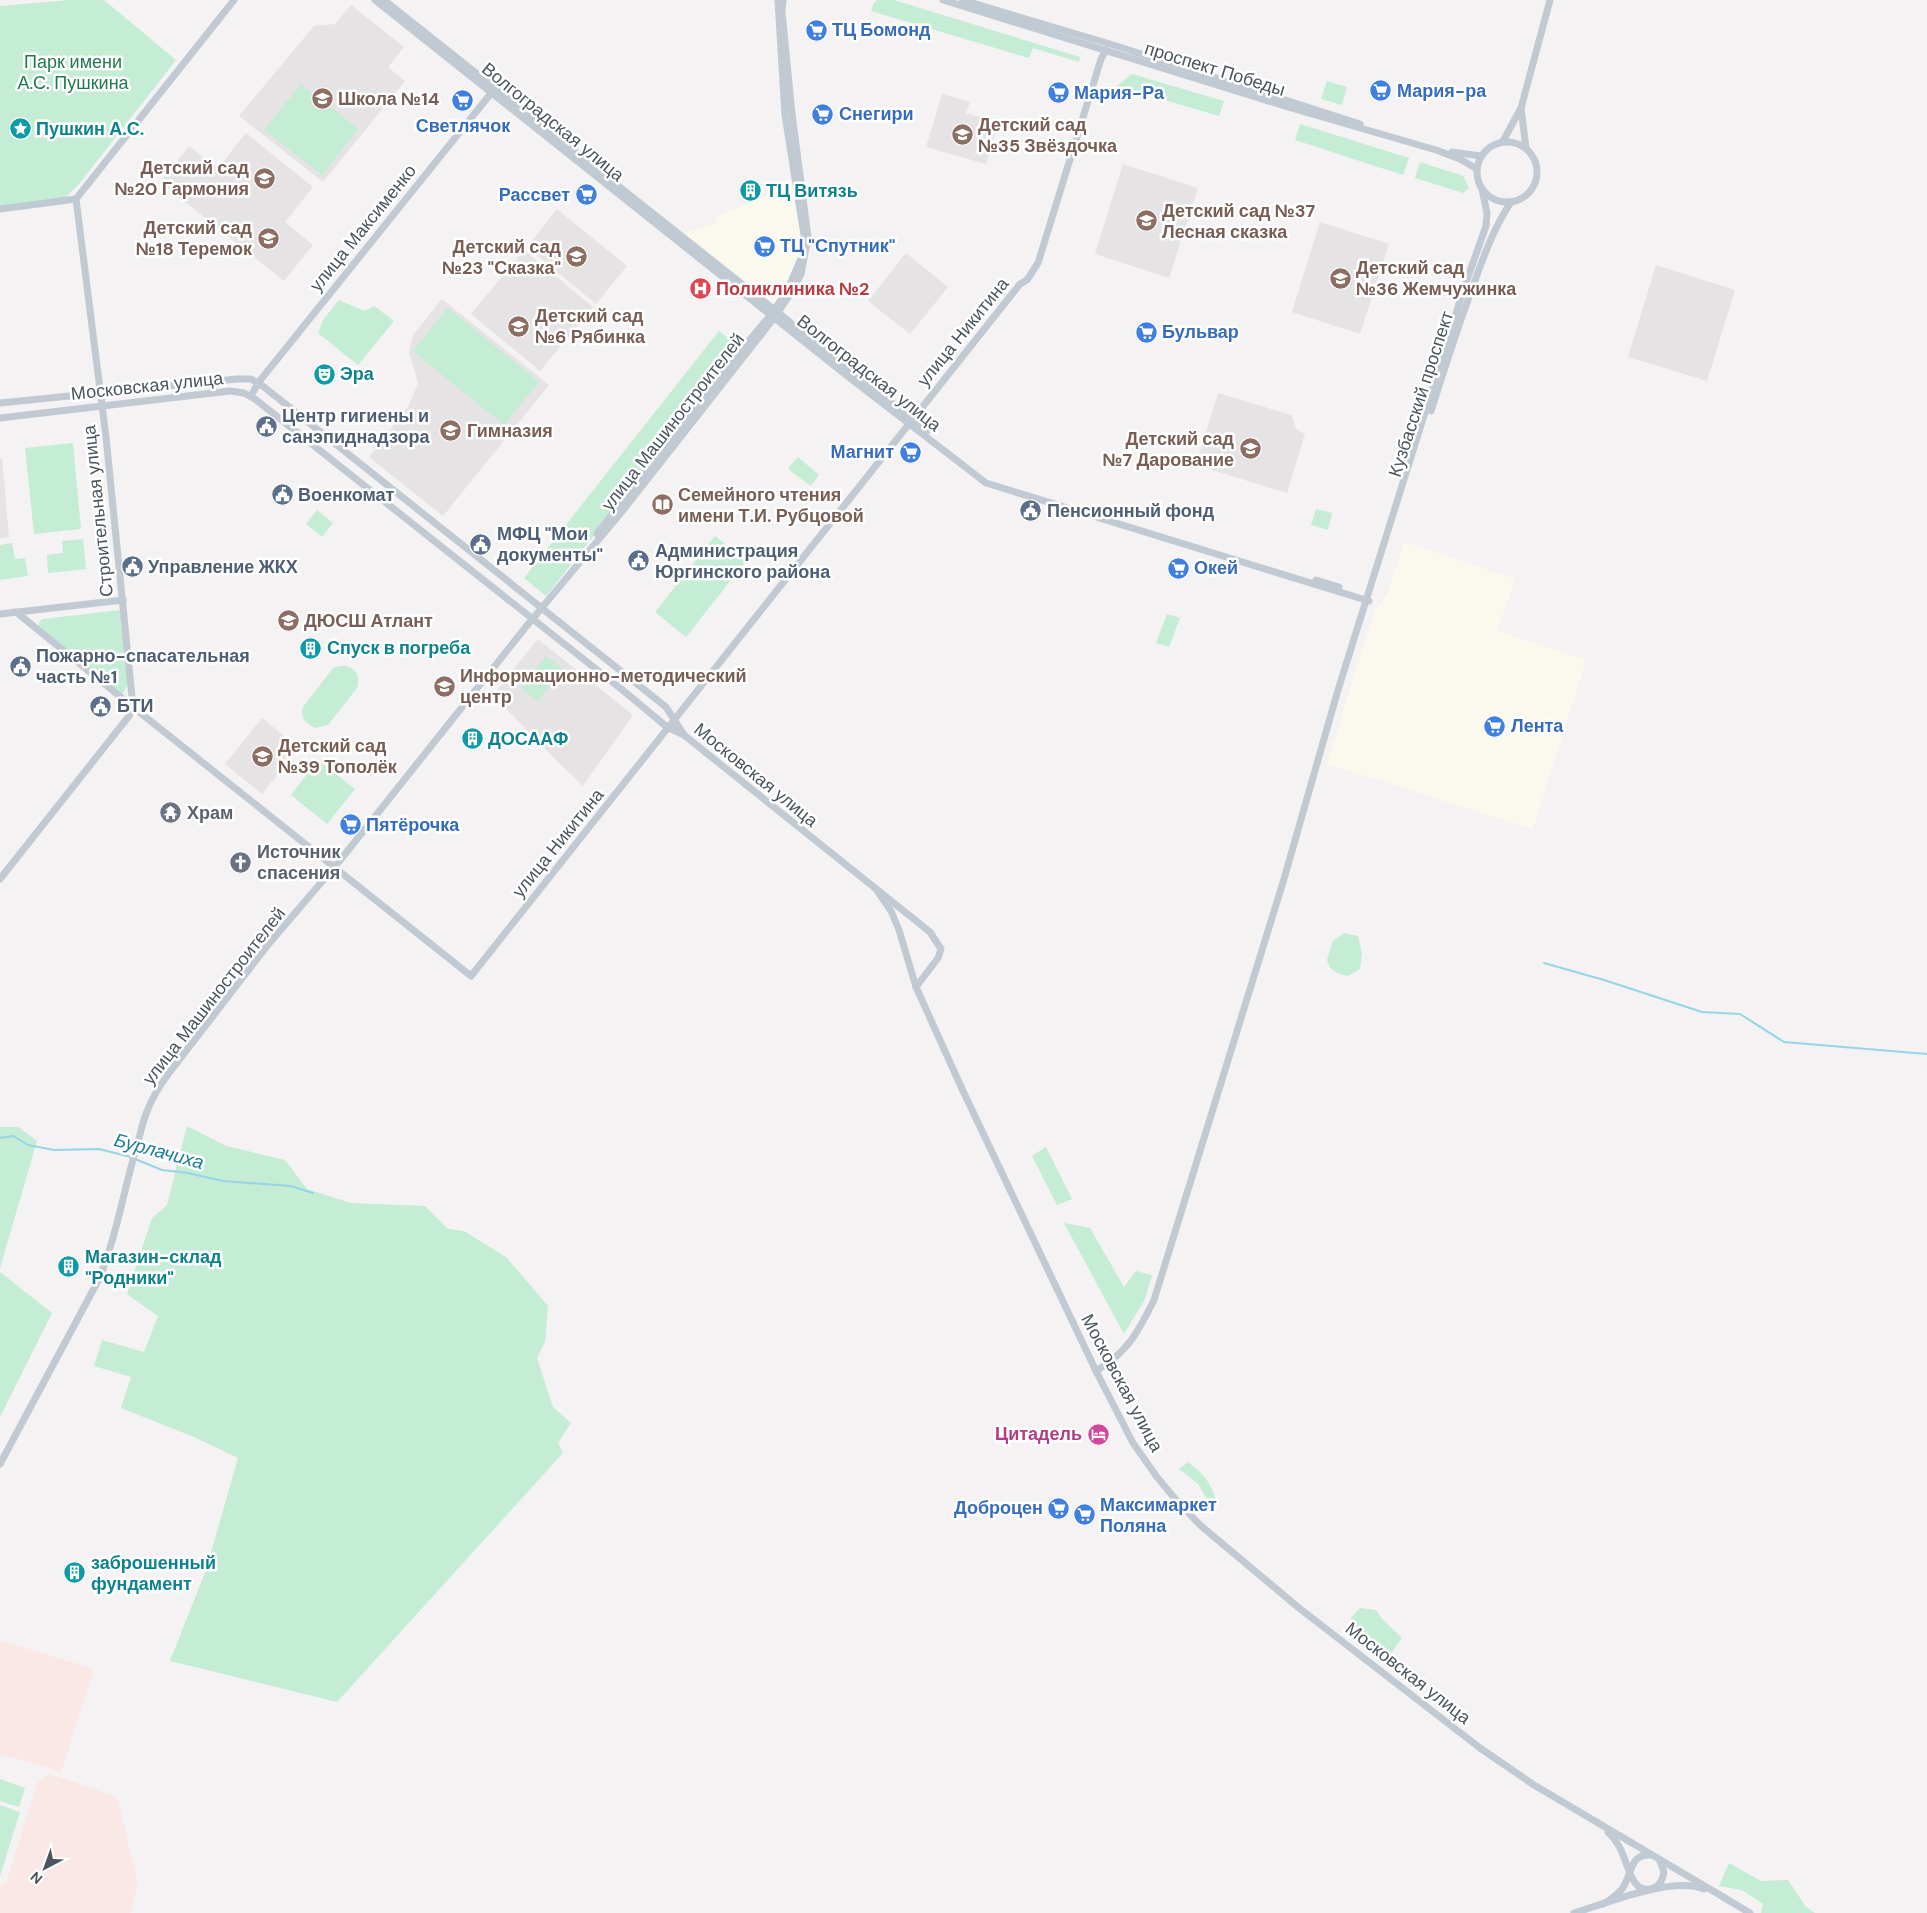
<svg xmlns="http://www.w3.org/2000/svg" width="1927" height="1913" font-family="'DM Sans',sans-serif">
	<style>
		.commercial { fill: #fbf8ee }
		.education { fill: #e5e3e3 }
		.medical { fill: #fae8e6 }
		.green { fill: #c5ecd5 }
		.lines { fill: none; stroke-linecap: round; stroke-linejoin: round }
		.stream { stroke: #97d4e5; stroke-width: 2 }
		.secondary { stroke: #c1cad3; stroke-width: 7 }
		.labels { text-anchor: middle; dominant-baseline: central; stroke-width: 5; stroke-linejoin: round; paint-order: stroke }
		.shop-label { font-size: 18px; font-weight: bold; fill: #366cbe; stroke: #fff; text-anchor: start }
		.park-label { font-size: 18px; fill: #207a4e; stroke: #fff }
		.street-label { font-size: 18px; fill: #4b555e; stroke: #fff }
		.education-label { font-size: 18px; font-weight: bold; fill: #785e54; stroke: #fff; text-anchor: start }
		.culture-label { font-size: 18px; font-weight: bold; fill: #0d838f; stroke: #fff; text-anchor: start }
		.health-label { font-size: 18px; font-weight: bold; fill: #be3a42; stroke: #fff; text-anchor: start }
		.service-label { font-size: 18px; font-weight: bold; fill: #4e5e75; stroke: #fff; text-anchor: start }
		.worship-label { font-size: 18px; font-weight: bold; fill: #5b616d; stroke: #fff; text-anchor: start }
		.hotel-label { font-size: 18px; font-weight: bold; fill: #b23c85; stroke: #fff; text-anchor: end }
		.water-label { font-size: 19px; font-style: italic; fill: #1a7f9b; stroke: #fff }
	</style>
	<rect width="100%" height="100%" fill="#f4f2f2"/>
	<g class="commercial">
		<path d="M 777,191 L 785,191 L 785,197 L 793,196 L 801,224 L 800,250 L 795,271 L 775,304 L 684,233 L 717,223 L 716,217 Z"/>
		<path d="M 1405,542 L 1515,579 L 1497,631 L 1586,660 L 1533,829 L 1327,764 L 1374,611 L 1386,596 Z"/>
	</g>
	<g class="education">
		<path d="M 351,5 L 404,47 L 388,67 L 405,81 L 323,182 L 239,116 L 314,26 L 335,24 Z"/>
		<path d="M 942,94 L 970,102 L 966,113 L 998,123 L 986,164 L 926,147 Z"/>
		<path d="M 246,133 L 313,187 L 285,222 L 313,245 L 284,281 L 160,182 L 189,146 L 218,168 Z"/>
		<path d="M 1123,164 L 1198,188 L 1169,278 L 1095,254 Z"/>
		<path d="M 557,209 L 627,266 L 596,304 L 527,247 Z"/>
		<path d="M 1320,222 L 1389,244 L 1360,334 L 1292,312 Z"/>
		<path d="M 524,250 L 593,307 L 540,371 L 471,314 Z"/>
		<path d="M 906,253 L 948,287 L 910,334 L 868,301 Z"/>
		<path d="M 1656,265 L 1735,290 L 1707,381 L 1628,357 Z"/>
		<path d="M 442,299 L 549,385 L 443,516 L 369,457 L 409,405 L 418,383 L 409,352 L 413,335 Z"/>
		<path d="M 1218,393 L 1291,415 L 1297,430 L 1305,434 L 1287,493 L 1196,465 Z"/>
		<path d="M 0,459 L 2,459 L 9,537 L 0,538 Z"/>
		<path d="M 539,640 L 633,715 L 583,786 L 560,764 L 493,695 L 536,641 Z"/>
		<path d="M 262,718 L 299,748 L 262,794 L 225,764 Z"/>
	</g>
	<g class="medical">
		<path d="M 0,1640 L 94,1669 L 61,1772 L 0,1754 Z"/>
		<path d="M 50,1774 L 117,1797 L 138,1883 L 130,1913 L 0,1913 L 0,1885 L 6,1883 L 38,1782 Z"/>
	</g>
	<g class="green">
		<path d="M 69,0 L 104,0 L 176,60 L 79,184 L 64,199 L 0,207 L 0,6 Z"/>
		<path d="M 877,0 L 894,0 L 1080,57 L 1079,62 L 1033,48 L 1029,58 L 871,11 L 874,3 Z"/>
		<path d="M 1132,74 L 1224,101 L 1219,116 L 1117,86 Z"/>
		<path d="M 1327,81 L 1347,87 L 1342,105 L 1321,99 Z"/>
		<path d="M 301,84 L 358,129 L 322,175 L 264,130 Z"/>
		<path d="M 1300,124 L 1409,158 L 1403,175 L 1295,140 Z"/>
		<path d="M 1420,162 L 1463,176 L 1469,188 L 1463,193 L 1415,178 Z"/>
		<path d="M 339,300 L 364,311 L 374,306 L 394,321 L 358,365 L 318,333 L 323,320 Z"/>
		<path d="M 448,308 L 539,382 L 504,425 L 413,351 Z"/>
		<path d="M 719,331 L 742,349 L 546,596 L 524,578 Z"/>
		<path d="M 73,443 L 81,529 L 34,534 L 25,448 Z"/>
		<path d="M 798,457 L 819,475 L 811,486 L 789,470 L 789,467 Z"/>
		<path d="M 1316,509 L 1332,513 L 1328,530 L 1311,525 Z"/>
		<path d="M 317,510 L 333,523 L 322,537 L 306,524 Z"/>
		<path d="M 715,536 L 746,561 L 686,637 L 655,612 Z"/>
		<path d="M 83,539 L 86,569 L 48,573 L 47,555 L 63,553 L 62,541 Z"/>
		<path d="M 12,543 L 15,559 L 25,558 L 28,576 L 0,580 L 0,545 Z"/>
		<path d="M 120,610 L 128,684 L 123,693 L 119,694 L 39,628 L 39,622 L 43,619 Z"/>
		<path d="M 1167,614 L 1180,618 L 1169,647 L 1156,643 Z"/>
		<path d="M 546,656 L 563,669 L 538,701 L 521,688 Z"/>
		<path d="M 340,666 C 354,665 361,675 357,688 L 328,725 L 315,728 C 306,723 300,718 303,707 L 333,668 Z"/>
		<path d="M 318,760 L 355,789 L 327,824 L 291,795 Z"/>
		<path d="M 1344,933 L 1358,936 L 1362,953 L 1360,969 L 1348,976 L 1339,974 L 1330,968 L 1327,960 L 1333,941 Z"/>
		<path d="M 187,1126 L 226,1146 L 285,1160 L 307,1189 L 351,1203 L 425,1206 L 448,1229 L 464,1231 L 507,1258 L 548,1306 L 545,1342 L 537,1358 L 553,1407 L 571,1423 L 558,1443 L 563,1453 L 337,1702 L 170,1661 L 206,1570 L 238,1458 L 194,1437 L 121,1408 L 131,1377 L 94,1366 L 102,1340 L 144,1352 L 158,1316 L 127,1294 L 152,1218 L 167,1205 Z"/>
		<path d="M 0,1127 L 18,1127 L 37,1141 L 0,1268 Z"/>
		<path d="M 1046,1147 L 1072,1199 L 1057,1205 L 1032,1156 Z"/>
		<path d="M 1064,1223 L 1090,1228 L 1124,1287 L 1136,1271 L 1152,1275 L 1145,1299 L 1124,1334 Z"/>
		<path d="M 0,1272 L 52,1313 L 0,1417 Z"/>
		<path d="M 1188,1462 C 1201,1472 1211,1482 1215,1498 L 1210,1504 L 1198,1484 L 1179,1469 Z"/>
		<path d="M 1360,1608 L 1376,1610 L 1382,1619 L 1402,1638 L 1389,1656 L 1349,1630 L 1351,1618 Z"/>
		<path d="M 0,1779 L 25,1788 L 19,1807 L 0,1801 Z"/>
		<path d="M 0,1805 L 20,1812 L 0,1876 Z"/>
		<path d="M 1729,1863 L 1761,1881 L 1788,1880 L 1806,1907 L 1815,1913 L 1761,1913 L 1763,1904 L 1742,1890 L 1719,1886 Z"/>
	</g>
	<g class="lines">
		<g class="stream">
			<path d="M 1544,963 L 1604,980 L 1702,1012 L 1740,1014 L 1784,1042 L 1927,1054"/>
			<path d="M 0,1138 L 13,1136 L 28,1145 L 54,1150 L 99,1149 L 131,1157"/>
			<path d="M 135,1159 L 162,1170 L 188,1173 L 223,1181 L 291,1186 L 313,1193"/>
		</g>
		<g class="secondary">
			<path d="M 375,0 L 846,375 L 986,483 L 1369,601"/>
			<path d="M 384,0 L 927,431"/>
			<path d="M 778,0 L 785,115 L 804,235"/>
			<path d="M 943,0 L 1288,107 L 1436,150 L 1460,159 L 1477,169"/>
			<path d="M 962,0 L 1110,44 L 1360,124"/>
			<path d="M 1521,108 L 1526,148"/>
			<path d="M 1503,141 L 1521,108 L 1550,0"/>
			<circle cx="1507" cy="172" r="30"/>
			<path d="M 1452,152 L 1481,156"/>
			<path d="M 0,209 L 76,199"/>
			<path d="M 775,309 L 788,289 L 800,261"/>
			<path d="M 251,396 L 258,383 L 492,92"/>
			<path d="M 0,403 L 237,379 L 251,379 L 264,387 L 666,707 L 684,735"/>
			<path d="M 1431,411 C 1444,370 1457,329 1472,289 C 1483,258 1493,229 1511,202"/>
			<path d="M 0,418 L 230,391 L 244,393 L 255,399 L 625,692 L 667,727 L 684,735 L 930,932 L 941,949 L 938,958 L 916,987"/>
			<path d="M 597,534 L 746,344 L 769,317"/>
			<path d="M 1316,580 L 1339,587"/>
			<path d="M 16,612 L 133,707 L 471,976 L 1020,284 L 1027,280 L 1038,263 L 1101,59 L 1106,50"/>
			<path d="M 0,614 L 123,600"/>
			<path d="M 0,879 L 129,716 L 133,707 L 106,437 L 76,199 L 234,0"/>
			<path d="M 876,889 L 891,911 L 899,930 L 916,987 L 963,1091 L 1096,1371 L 1133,1443 L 1157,1477 L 1177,1501 L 1200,1525 L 1299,1608 L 1480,1748 L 1534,1785 L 1725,1898"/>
			<path d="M 1096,1371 C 1128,1352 1138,1332 1154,1300 L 1284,879 L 1338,690 L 1463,291 L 1486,226 L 1487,213 L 1482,189"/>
			<path d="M 0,1464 L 99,1279 C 117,1235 124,1188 138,1142 C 141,1131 143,1120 148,1109 C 153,1096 161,1084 169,1073 L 267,946 L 342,858 L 525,628 L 624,509 L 774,318 L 791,293 L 801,274 L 808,237 L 792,114 L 782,12 L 783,0"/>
			<path d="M 1608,1832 C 1615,1839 1620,1846 1623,1855 C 1629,1868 1633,1896 1654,1888 C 1660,1885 1663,1879 1664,1872 L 1660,1861"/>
			<path d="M 1723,1897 L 1750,1913"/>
			<path d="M 1603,1904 C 1610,1900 1617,1895 1622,1889 C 1632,1876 1629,1853 1651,1855"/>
			<path d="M 1574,1913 C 1608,1903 1671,1876 1704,1889"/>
		</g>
	</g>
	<defs>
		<symbol id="supermarket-disc" viewBox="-11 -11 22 22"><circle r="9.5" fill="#3f7fe0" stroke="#fff"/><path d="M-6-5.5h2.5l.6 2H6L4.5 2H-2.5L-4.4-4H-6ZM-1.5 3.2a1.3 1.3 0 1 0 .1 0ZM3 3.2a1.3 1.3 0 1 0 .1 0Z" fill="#fff"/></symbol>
		<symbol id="school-disc" viewBox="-11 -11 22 22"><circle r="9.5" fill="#8d6e63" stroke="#fff"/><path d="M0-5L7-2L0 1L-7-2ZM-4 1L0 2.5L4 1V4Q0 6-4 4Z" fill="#fff"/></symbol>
		<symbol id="sight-disc" viewBox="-11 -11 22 22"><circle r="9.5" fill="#0f9aa8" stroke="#fff"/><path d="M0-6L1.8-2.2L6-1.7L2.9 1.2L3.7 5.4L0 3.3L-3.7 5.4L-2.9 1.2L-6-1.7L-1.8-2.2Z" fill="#fff"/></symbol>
		<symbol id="building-disc" viewBox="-11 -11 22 22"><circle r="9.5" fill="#0f9aa8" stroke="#fff"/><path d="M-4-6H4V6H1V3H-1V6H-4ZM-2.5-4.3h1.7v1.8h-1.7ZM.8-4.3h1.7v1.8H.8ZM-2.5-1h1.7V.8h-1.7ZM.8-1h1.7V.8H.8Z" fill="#fff"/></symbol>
		<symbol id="hospital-disc" viewBox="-11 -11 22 22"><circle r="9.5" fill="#e0444e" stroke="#fff"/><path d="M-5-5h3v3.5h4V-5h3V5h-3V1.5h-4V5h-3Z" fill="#fff"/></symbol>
		<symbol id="theatre-disc" viewBox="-11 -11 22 22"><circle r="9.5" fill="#0f9aa8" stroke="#fff"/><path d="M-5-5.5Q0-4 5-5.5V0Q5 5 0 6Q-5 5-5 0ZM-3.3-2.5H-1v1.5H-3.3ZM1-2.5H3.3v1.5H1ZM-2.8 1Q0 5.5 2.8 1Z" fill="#fff"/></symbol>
		<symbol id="civic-disc" viewBox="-11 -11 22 22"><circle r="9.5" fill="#5c6f8a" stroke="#fff"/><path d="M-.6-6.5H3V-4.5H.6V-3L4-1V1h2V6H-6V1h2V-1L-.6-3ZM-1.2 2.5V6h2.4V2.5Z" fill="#fff"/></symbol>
		<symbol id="library-disc" viewBox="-11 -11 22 22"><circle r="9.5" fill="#8d6e63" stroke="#fff"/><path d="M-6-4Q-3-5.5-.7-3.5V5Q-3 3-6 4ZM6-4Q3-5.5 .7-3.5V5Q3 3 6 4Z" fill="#fff"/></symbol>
		<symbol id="university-disc" viewBox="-11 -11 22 22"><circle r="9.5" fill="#8d6e63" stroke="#fff"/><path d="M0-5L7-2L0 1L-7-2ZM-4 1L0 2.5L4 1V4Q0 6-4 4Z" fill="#fff"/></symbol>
		<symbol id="temple-disc" viewBox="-11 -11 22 22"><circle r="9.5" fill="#6b7280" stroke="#fff"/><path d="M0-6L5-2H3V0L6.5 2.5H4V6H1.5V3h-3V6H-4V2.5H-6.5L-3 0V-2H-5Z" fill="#fff"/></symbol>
		<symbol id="church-disc" viewBox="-11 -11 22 22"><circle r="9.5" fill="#6b7280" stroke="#fff"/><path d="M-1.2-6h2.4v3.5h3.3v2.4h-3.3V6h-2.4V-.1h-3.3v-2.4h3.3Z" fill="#fff"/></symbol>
		<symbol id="hotel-disc" viewBox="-11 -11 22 22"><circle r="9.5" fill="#d1479c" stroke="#fff"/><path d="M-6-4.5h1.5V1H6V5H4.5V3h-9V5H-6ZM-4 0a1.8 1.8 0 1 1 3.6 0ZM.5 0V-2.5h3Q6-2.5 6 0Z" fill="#fff"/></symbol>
	</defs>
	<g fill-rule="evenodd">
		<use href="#supermarket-disc" x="804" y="18" width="25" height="25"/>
		<use href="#supermarket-disc" x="1368" y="78" width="25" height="25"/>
		<use href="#supermarket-disc" x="1046" y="80" width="25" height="25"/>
		<use href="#school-disc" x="310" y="86" width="25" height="25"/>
		<use href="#supermarket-disc" x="450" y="88" width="25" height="25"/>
		<use href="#supermarket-disc" x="810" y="102" width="25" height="25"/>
		<use href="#sight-disc" x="8" y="116" width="25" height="25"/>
		<use href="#school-disc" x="950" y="122" width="25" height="25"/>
		<use href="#school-disc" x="252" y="166" width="25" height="25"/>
		<use href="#building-disc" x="738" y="178" width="25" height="25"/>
		<use href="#supermarket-disc" x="574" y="182" width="25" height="25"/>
		<use href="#school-disc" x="1134" y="208" width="25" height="25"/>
		<use href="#school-disc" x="256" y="226" width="25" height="25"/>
		<use href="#supermarket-disc" x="752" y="234" width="25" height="25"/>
		<use href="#school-disc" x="564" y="244" width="25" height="25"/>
		<use href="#school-disc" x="1328" y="266" width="25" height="25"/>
		<use href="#hospital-disc" x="688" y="276" width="25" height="25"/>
		<use href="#school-disc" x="506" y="314" width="25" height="25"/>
		<use href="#supermarket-disc" x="1134" y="320" width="25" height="25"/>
		<use href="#theatre-disc" x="312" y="362" width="25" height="25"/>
		<use href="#civic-disc" x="254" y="414" width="25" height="25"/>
		<use href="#school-disc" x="438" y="418" width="25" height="25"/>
		<use href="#school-disc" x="1238" y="436" width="25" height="25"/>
		<use href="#supermarket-disc" x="898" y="440" width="25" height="25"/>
		<use href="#civic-disc" x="270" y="482" width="25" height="25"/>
		<use href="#library-disc" x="650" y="492" width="25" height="25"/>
		<use href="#civic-disc" x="1018" y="498" width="25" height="25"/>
		<use href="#civic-disc" x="468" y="532" width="25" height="25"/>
		<use href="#civic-disc" x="626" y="548" width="25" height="25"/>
		<use href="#civic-disc" x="120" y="554" width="25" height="25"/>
		<use href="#supermarket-disc" x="1166" y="556" width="25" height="25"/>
		<use href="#school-disc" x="276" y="608" width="25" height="25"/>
		<use href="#building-disc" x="298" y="636" width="25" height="25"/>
		<use href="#civic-disc" x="8" y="654" width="25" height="25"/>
		<use href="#university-disc" x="432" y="674" width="25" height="25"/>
		<use href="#civic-disc" x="88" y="694" width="25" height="25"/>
		<use href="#supermarket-disc" x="1482" y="714" width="25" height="25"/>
		<use href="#building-disc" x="460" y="726" width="25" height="25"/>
		<use href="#school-disc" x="250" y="744" width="25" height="25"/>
		<use href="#temple-disc" x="158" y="800" width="25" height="25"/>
		<use href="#supermarket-disc" x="338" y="812" width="25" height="25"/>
		<use href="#church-disc" x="228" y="850" width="25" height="25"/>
		<use href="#building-disc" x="56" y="1254" width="25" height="25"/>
		<use href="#hotel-disc" x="1086" y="1422" width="25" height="25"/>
		<use href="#supermarket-disc" x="1046" y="1496" width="25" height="25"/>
		<use href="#supermarket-disc" x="1072" y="1502" width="25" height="25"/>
		<use href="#building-disc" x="62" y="1560" width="25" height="25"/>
	</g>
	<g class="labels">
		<g class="shop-label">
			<text x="832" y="30">ТЦ Бомонд</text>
			<text x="1397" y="91">Мария-ра</text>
			<text x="1074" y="93">Мария-Ра</text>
			<text x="839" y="114">Снегири</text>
			<text x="463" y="126" text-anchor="middle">Светлячок</text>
			<text x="570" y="195" text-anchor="end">Рассвет</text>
			<text x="780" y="246">ТЦ "Спутник"</text>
			<text x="1162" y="332">Бульвар</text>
			<text x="894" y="452" text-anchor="end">Магнит</text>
			<text x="1194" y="568">Окей</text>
			<text x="1511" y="726">Лента</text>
			<text x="366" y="825">Пятёрочка</text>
			<text x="1100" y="1505">Максимаркет<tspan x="1100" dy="21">Поляна</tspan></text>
			<text x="1043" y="1508" text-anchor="end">Доброцен</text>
		</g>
		<g class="park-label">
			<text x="73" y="62">Парк имени<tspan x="73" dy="21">А.С. Пушкина</tspan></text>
		</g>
		<g class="street-label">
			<text transform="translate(1215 69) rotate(17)">проспект Победы</text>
			<text transform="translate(553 122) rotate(39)">Волгоградская улица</text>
			<text transform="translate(363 228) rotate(-51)">улица Максименко</text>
			<text transform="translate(963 332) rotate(-51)">улица Никитина</text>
			<text transform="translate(869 373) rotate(38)">Волгоградская улица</text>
			<text transform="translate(147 386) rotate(-6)">Московская улица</text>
			<text transform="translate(1421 394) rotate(-72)">Кузбасский проспект</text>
			<text transform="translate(673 422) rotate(-52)">улица Машиностроителей</text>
			<text transform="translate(98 511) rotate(-96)">Строительная улица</text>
			<text transform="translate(756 775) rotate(39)">Московская улица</text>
			<text transform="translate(558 843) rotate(-51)">улица Никитина</text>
			<text transform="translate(214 996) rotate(-52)">улица Машиностроителей</text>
			<text transform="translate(1122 1383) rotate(62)">Московская улица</text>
			<text transform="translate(1408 1673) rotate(38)">Московская улица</text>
		</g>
		<g class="education-label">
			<text x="338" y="99">Школа №14</text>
			<text x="978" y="125">Детский сад<tspan x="978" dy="21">№35 Звёздочка</tspan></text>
			<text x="249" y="168" text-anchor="end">Детский сад<tspan x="249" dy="21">№20 Гармония</tspan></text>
			<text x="1162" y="211">Детский сад №37<tspan x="1162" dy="21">Лесная сказка</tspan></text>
			<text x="252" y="228" text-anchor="end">Детский сад<tspan x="252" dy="21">№18 Теремок</tspan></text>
			<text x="561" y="247" text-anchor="end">Детский сад<tspan x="561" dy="21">№23 "Сказка"</tspan></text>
			<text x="1356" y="268">Детский сад<tspan x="1356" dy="21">№36 Жемчужинка</tspan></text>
			<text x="535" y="316">Детский сад<tspan x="535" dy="21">№6 Рябинка</tspan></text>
			<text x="467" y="431">Гимназия</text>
			<text x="1234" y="439" text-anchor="end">Детский сад<tspan x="1234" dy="21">№7 Дарование</tspan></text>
			<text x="678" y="495">Семейного чтения<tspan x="678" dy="21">имени Т.И. Рубцовой</tspan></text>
			<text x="304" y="621">ДЮСШ Атлант</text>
			<text x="460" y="676">Информационно-методический<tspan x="460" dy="21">центр</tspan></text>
			<text x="278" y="746">Детский сад<tspan x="278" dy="21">№39 Тополёк</tspan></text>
		</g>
		<g class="culture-label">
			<text x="36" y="129">Пушкин А.С.</text>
			<text x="766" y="191">ТЦ Витязь</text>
			<text x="340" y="374">Эра</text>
			<text x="327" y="648">Спуск в погреба</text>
			<text x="488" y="739">ДОСААФ</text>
			<text x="85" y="1257">Магазин-склад<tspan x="85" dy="21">"Родники"</tspan></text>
			<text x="91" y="1563">заброшенный<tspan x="91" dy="21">фундамент</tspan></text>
		</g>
		<g class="health-label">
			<text x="716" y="289">Поликлиника №2</text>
		</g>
		<g class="service-label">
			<text x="282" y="416">Центр гигиены и<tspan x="282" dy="21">санэпиднадзора</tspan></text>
			<text x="298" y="495">Военкомат</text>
			<text x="1047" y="511">Пенсионный фонд</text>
			<text x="497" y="534">МФЦ "Мои<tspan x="497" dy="21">документы"</tspan></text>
			<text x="655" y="551">Администрация<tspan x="655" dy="21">Юргинского района</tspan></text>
			<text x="148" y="567">Управление ЖКХ</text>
			<text x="36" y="656">Пожарно-спасательная<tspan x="36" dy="21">часть №1</tspan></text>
			<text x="117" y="706">БТИ</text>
		</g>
		<g class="worship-label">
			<text x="187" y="813">Храм</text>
			<text x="257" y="852">Источник<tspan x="257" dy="21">спасения</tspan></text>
		</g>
		<g class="hotel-label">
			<text x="1082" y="1434">Цитадель</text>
		</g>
		<g class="water-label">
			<text transform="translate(159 1151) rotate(15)">Бурлачиха</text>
		</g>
	</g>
	<g transform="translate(45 1868) rotate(221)" stroke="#ffffff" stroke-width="4" paint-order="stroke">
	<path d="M0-4L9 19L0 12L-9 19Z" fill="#4b555e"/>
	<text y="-8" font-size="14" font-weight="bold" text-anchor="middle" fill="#4b555e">N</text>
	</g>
</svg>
